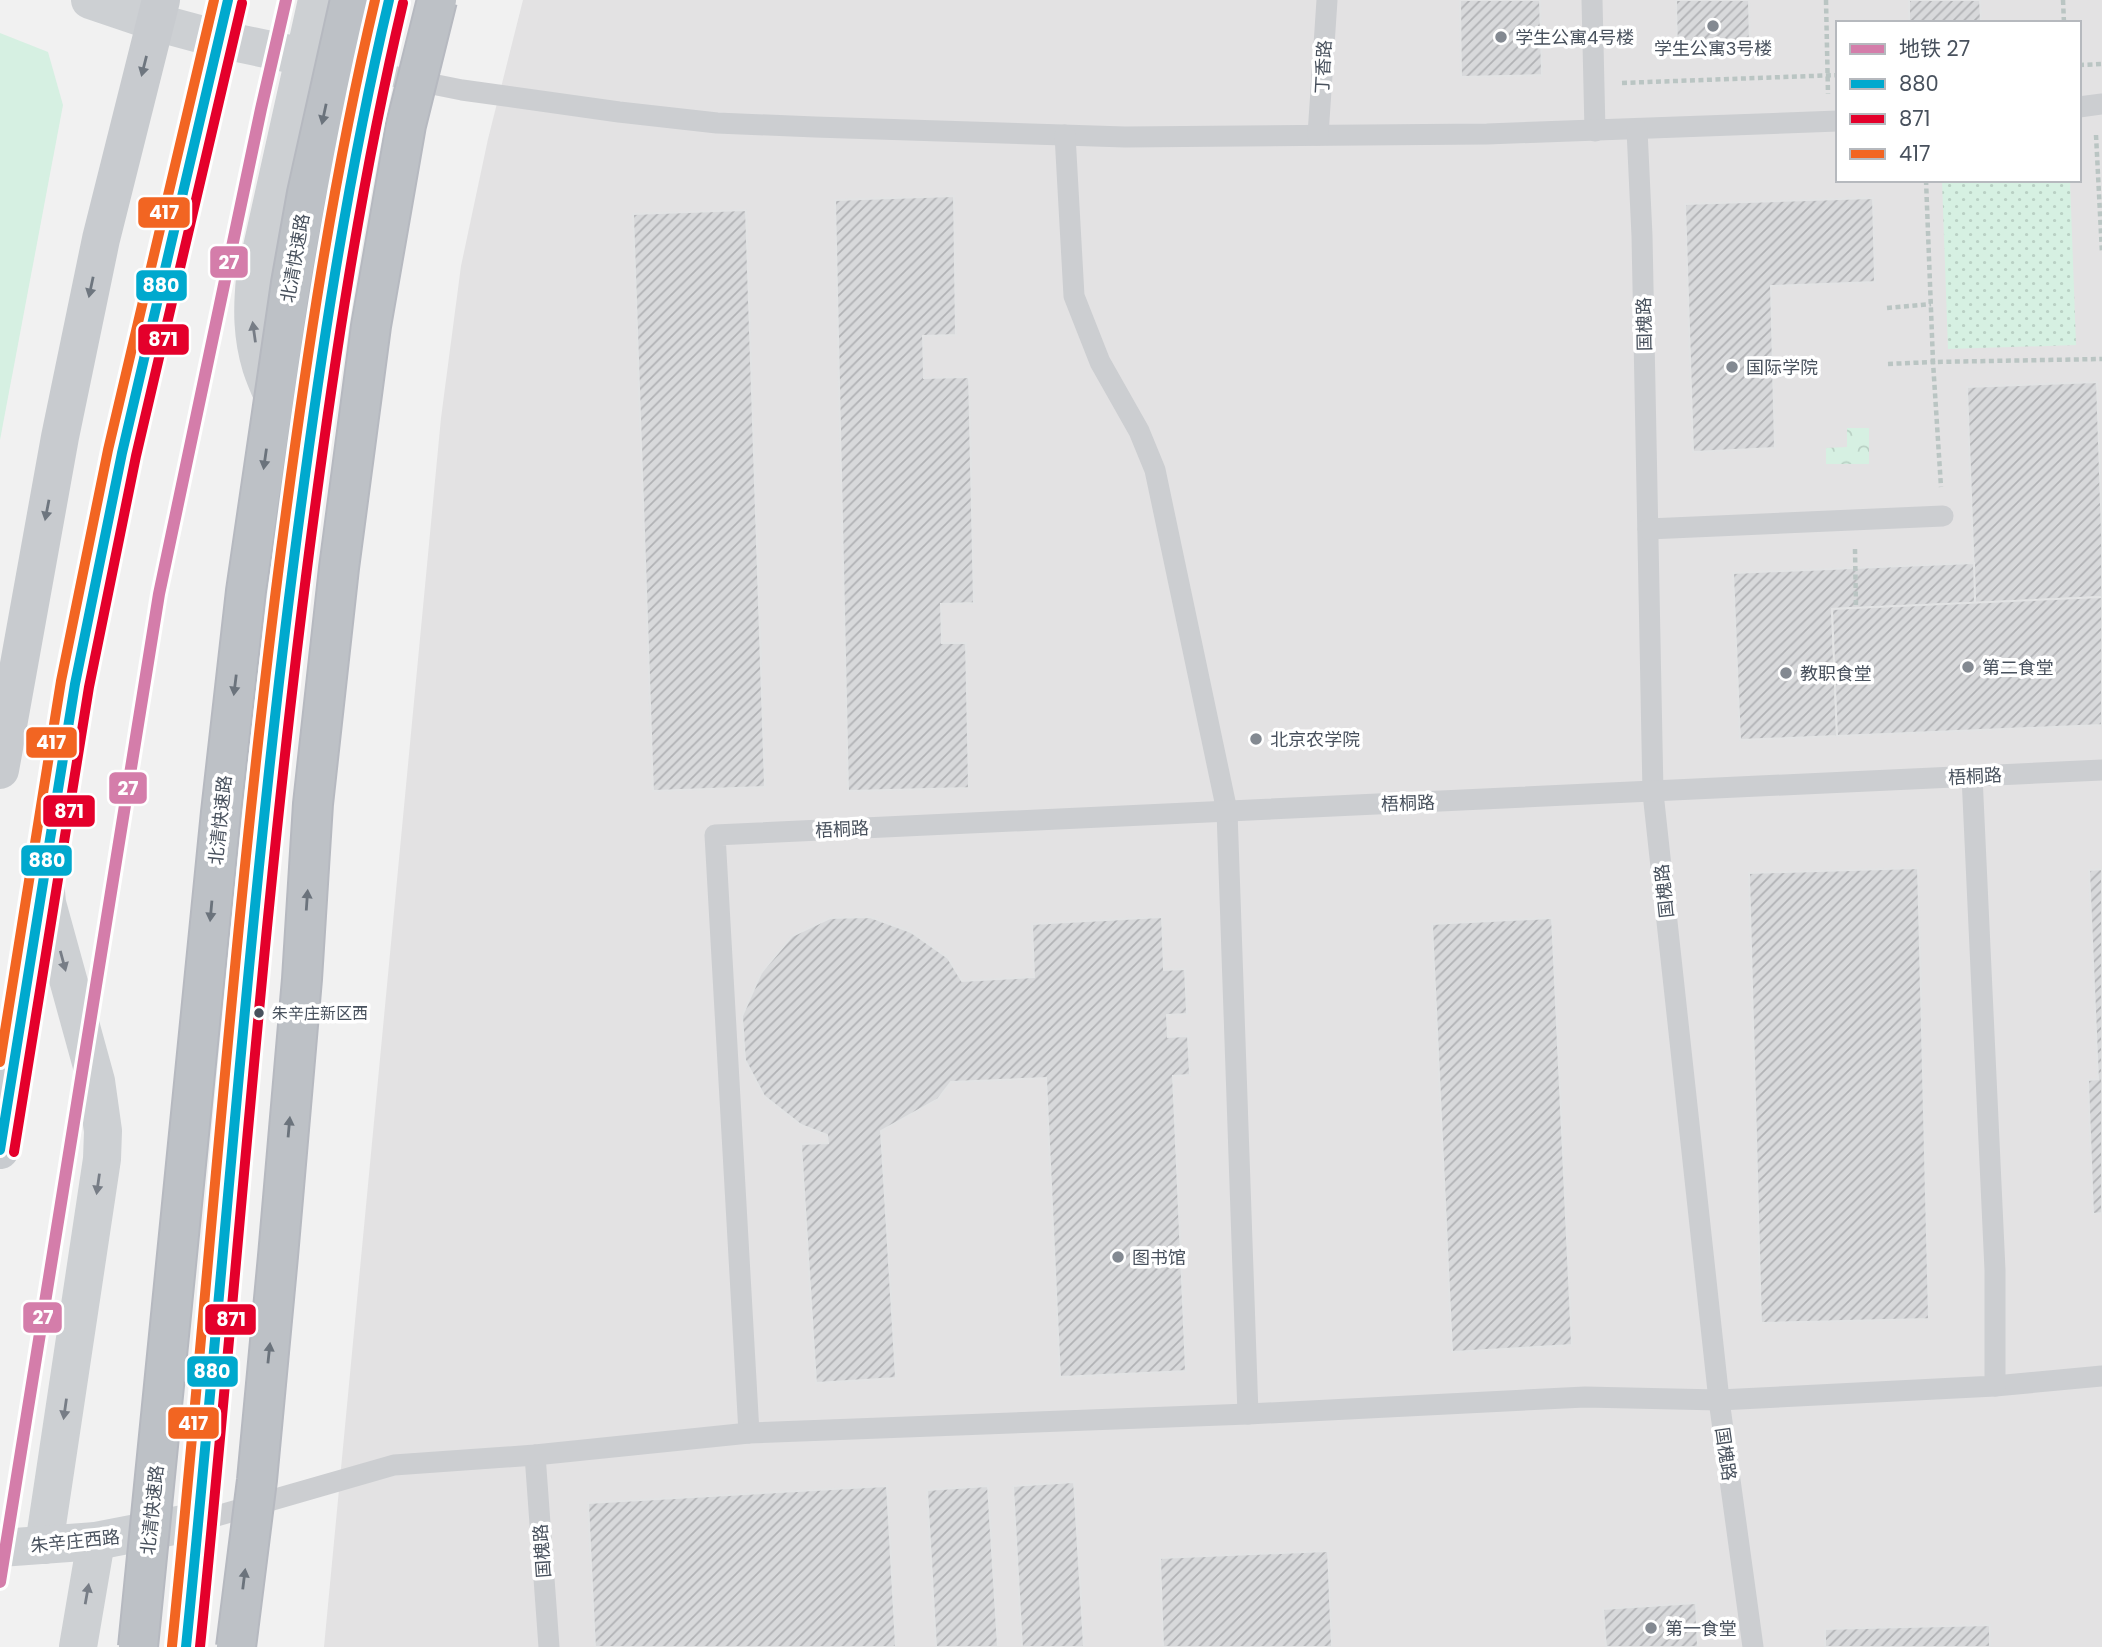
<svg xmlns="http://www.w3.org/2000/svg" width="2102" height="1647" font-family="Poppins,'Noto Sans SC',sans-serif">
	<style>
		.education { fill: #e3e2e3; fill-rule: evenodd }
		.forest { fill: url(#forest-crowns) }
		.park { fill: #d6f0e2 }
		.garden { fill: url(#garden-dots) }
		.building { fill: url(#building-hatch); stroke: #e2e3e4; stroke-width: 2 }
		.lines { fill: none; stroke-linecap: round; stroke-linejoin: round }
		.path { stroke: #bac5c3; stroke-width: 4.5; stroke-dasharray: 5 3.5; stroke-linecap: butt }
		.lane { stroke: #ccced1; stroke-width: 21 }
		.secondary { stroke: #cdd0d3; stroke-width: 38 }
		.primary { stroke: #c8cbcf; stroke-width: 38 }
		.highway-bridge-casing { stroke: #b6b9c0; stroke-width: 42; stroke-linecap: butt }
		.highway-bridge { stroke: #bdc1c6; stroke-width: 38 }
		.bus-1-casing { stroke: #fff; stroke-width: 16 }
		.bus-2-casing { stroke: #fff; stroke-width: 16 }
		.bus-3-casing { stroke: #fff; stroke-width: 16 }
		.bus-1 { stroke: #00a9ce; stroke-width: 10 }
		.bus-2 { stroke: #e4002b; stroke-width: 10 }
		.bus-3 { stroke: #f26522; stroke-width: 10 }
		.metro-1-casing { stroke: #fff; stroke-width: 18 }
		.metro-1 { stroke: #d47daa; stroke-width: 12 }
		.oneway { fill: #6e767f }
		.oneway2 { fill: #6b737c }
		.oneway3 { fill: #777d86 }
		.poi-dot { fill: #838991; stroke: #fff; stroke-width: 2.5 }
		.bus-dot { fill: #48515d; stroke: #fff; stroke-width: 2.5 }
		.labels { text-anchor: middle; dominant-baseline: central; stroke-width: 7; stroke-linejoin: round; paint-order: stroke }
		.bus-label { font-size: 16px; fill: #48515d; stroke: #fff; text-anchor: start }
		.poi-label { font-size: 18px; fill: #48515d; stroke: #fff; text-anchor: start }
		.street-label { font-size: 18px; fill: #48515d; stroke: #fff }
		.line-badge { stroke: #fff; stroke-width: 2.5 }
		.badge-label { font-size: 19px; text-anchor: middle; font-weight: bold; fill: #fff }
	</style>
	<defs>
		<pattern id="forest-crowns" width="20" height="18" patternUnits="userSpaceOnUse" patternTransform="scale(1.75)"><rect width="20" height="18" fill="#d6f0e2"/><path d="M2 6a3 3 0 1 1 6 0M12 15a3 3 0 1 1 6 0" fill="none" stroke="#b9d0c4"/></pattern>
		<pattern id="garden-dots" width="8" height="8" patternUnits="userSpaceOnUse" patternTransform="scale(1.75)"><rect width="8" height="8" fill="#d6f0e2"/><path d="M2 2h.1M6 6h.1" fill="none" stroke="#b9d0c4" stroke-width="1.8" stroke-linecap="round"/></pattern>
		<pattern id="building-hatch" width="6" height="6" patternUnits="userSpaceOnUse" patternTransform="scale(1.75)"><rect width="6" height="6" fill="#d8d9db"/><path d="M-1 1l2-2M0 6l6-6M5 7l2-2" fill="none" stroke="#b1b2b5"/></pattern>
	</defs>
	<rect width="100%" height="100%" fill="#f1f1f1"/>
	<path class="education" d="M 523,0 L 2102,0 L 2102,1647 L 324,1647 L 441,418 L 461,266 L 488,139 ZM 1838,23 L 2079,23 L 2079,180 L 1838,180 Z"/>
	<path class="forest" d="M 1847,428 L 1869,428 L 1869,464 L 1826,464 L 1826,448 L 1847,447 Z"/>
	<path class="park" d="M 0,33 L 48,52 L 63,105 L 0,440 Z"/>
	<path class="garden" d="M 1942,180 L 2070,180 L 2076,345 L 1948,349 Z"/>
	<g class="building">
		<path d="M 1460,0 L 1540,0 L 1542,75 L 1461,77 Z"/>
		<path d="M 1676,0 L 1749,0 L 1750,52 L 1677,53 Z"/>
		<path d="M 1909,0 L 1980,0 L 1981,23 L 1909,23 Z"/>
		<path d="M 954,196 L 956,335 L 923,336 L 924,378 L 969,377 L 974,603 L 941,604 L 942,643 L 966,643 L 969,788 L 848,791 L 835,200 Z"/>
		<path d="M 1873,198 L 1875,282 L 1771,286 L 1775,448 L 1693,452 L 1685,204 Z"/>
		<path d="M 746,210 L 765,787 L 653,791 L 633,214 Z"/>
		<path d="M 2097,382 L 2102,536 L 2102,597 L 1975,603 L 1967,387 Z"/>
		<path d="M 1974,563 L 1975,603 L 1832,609 L 1837,736 L 1740,740 L 1733,573 Z"/>
		<path d="M 2102,597 L 2102,725 L 1837,736 L 1832,609 Z"/>
		<path d="M 1918,868 L 1929,1319 L 1761,1323 L 1749,873 Z"/>
		<path d="M 2102,869 L 2102,1213 L 2093,1214 L 2088,1080 L 2098,1079 L 2089,870 Z"/>
		<path d="M 870,917 L 911,932 L 948,958 L 962,981 L 1034,977 L 1032,924 L 1162,917 L 1164,970 L 1185,969 L 1187,1014 L 1167,1015 L 1168,1037 L 1188,1036 L 1190,1075 L 1173,1076 L 1186,1371 L 1060,1377 L 1046,1078 L 951,1082 L 938,1099 L 881,1131 L 896,1378 L 816,1383 L 801,1144 L 828,1143 L 827,1135 L 801,1125 L 764,1096 L 745,1060 L 742,1016 L 761,973 L 792,936 L 830,918 Z"/>
		<path d="M 1552,918 L 1572,1345 L 1452,1352 L 1432,924 Z"/>
		<path d="M 1074,1482 L 1084,1647 L 1022,1647 L 1013,1486 Z"/>
		<path d="M 887,1486 L 896,1647 L 595,1647 L 588,1503 Z"/>
		<path d="M 988,1486 L 998,1647 L 936,1647 L 927,1490 Z"/>
		<path d="M 1328,1551 L 1332,1647 L 1163,1647 L 1160,1558 Z"/>
		<path d="M 1696,1603 L 1698,1647 L 1606,1647 L 1603,1609 Z"/>
		<path d="M 1990,1625 L 1990,1647 L 1825,1647 L 1825,1629 Z"/>
	</g>
	<g class="lines">
		<g class="path">
			<path d="M 1826,0 L 1828,94"/>
			<path d="M 2063,0 L 2064,23"/>
			<path d="M 2079,65 L 2102,64"/>
			<path d="M 1622,83 L 1838,75"/>
			<path d="M 2096,135 L 2102,253"/>
			<path d="M 1926,180 L 1933,362 L 2102,359"/>
			<path d="M 1887,308 L 1931,304"/>
			<path d="M 1888,364 L 1933,362 L 1941,487"/>
			<path d="M 1855,549 L 1856,608"/>
		</g>
		<g class="lane">
			<path d="M 1592,0 L 1595,131"/>
			<path d="M 372,72 L 462,90 L 619,112 L 717,123 L 815,127 L 1125,137 L 1487,134 L 1838,121"/>
			<path d="M 2079,107 L 2102,104"/>
			<path d="M 1637,130 L 1642,236 L 1653,793 L 1719,1400 L 1753,1647"/>
			<path d="M 1065,135 L 1074,296 L 1100,362 L 1139,431 L 1155,470 L 1227,811 L 1248,1414"/>
			<path d="M 1318,135 L 1327,0"/>
			<path d="M 1648,529 L 1943,516"/>
			<path d="M 1995,1386 L 2102,1376"/>
			<path d="M 749,1433 L 715,835 L 2102,770"/>
			<path d="M 535,1455 L 549,1647"/>
			<path d="M 199,1521 L 394,1465 L 535,1455 L 749,1433 L 1248,1414 L 1585,1397 L 1719,1400 L 1995,1386 L 1995,1270 L 1972,776"/>
		</g>
		<g class="secondary">
			<path d="M 90,0 L 155,22 L 218,39 L 328,62"/>
			<path d="M 302,484 C 298,435 275,409 261,366 C 252,336 252,309 255,279 L 317,0"/>
			<path d="M 44,1545 L 102,1159 L 103,1131 L 96,1081 L 47,903 L 45,880"/>
			<path d="M 0,1548 L 96,1541 L 199,1521"/>
			<path d="M 78,1647 L 96,1541"/>
		</g>
		<g class="primary">
			<path d="M 0,770 L 60,437 L 101,239 L 161,0"/>
			<path d="M 0,1150 L 75,684 L 122,453 L 228,0"/>
			<path d="M 186,1647 C 227,1257 251,865 305,476 C 327,317 350,157 389,0"/>
		</g>
		<defs>
			<g id="highway-bridge">
				<path d="M 138,1647 L 221,812 L 246,591 L 291,283 L 307,193 L 350,0"/>
				<path d="M 236,1647 L 257,1480 L 278,1256 L 302,979 L 313,804 L 339,568 L 371,326 L 406,125 L 437,0"/>
			</g>
		</defs>
		<use href="#highway-bridge" class="highway-bridge-casing"/>
		<use href="#highway-bridge" class="highway-bridge"/>
		<defs>
			<g id="bus-1">
				<path d="M 0,1150 L 75,684 L 122,453 L 228,0"/>
				<path d="M 186,1647 C 223,1282 248,915 295,551 C 319,366 346,182 389,0"/>
			</g>
			<g id="bus-2">
				<path d="M 14,1152 L 89,687 L 136,456 L 242,3"/>
				<path d="M 200,1647 C 237,1282 262,916 309,553 C 333,368 360,185 403,3"/>
			</g>
			<g id="bus-3">
				<path d="M 0,1062 L 61,681 L 108,450 L 214,0"/>
				<path d="M 172,1646 C 209,1281 234,914 281,550 C 305,366 332,181 375,0"/>
			</g>
		</defs>
		<use href="#bus-1" class="bus-1-casing"/>
		<use href="#bus-2" class="bus-2-casing"/>
		<use href="#bus-3" class="bus-3-casing"/>
		<use href="#bus-1" class="bus-1"/>
		<use href="#bus-2" class="bus-2"/>
		<use href="#bus-3" class="bus-3"/>
		<defs>
			<path id="metro-1" d="M 0,1582 L 159,594 L 261,109 L 286,0"/>
		</defs>
		<use href="#metro-1" class="metro-1-casing"/>
		<use href="#metro-1" class="metro-1"/>
	</g>
	<defs><path id="oneway-solid" d="M-6-.8H1V-3.2L6.5 0L1 3.2V.8H-6Z" transform="scale(1.75)"/></defs>
	<g class="oneway">
		<use href="#oneway-solid" transform="translate(144 66) rotate(104)"/>
		<use href="#oneway-solid" transform="translate(91 287) rotate(102)"/>
		<use href="#oneway-solid" transform="translate(47 510) rotate(101)"/>
	</g>
	<g class="oneway2">
		<use href="#oneway-solid" transform="translate(324 114) rotate(102)"/>
		<use href="#oneway-solid" transform="translate(265 459) rotate(98)"/>
		<use href="#oneway-solid" transform="translate(235 685) rotate(97)"/>
		<use href="#oneway-solid" transform="translate(307 900) rotate(-86)"/>
		<use href="#oneway-solid" transform="translate(211 911) rotate(95)"/>
		<use href="#oneway-solid" transform="translate(289 1127) rotate(-85)"/>
		<use href="#oneway-solid" transform="translate(269 1353) rotate(-84)"/>
		<use href="#oneway-solid" transform="translate(244 1579) rotate(-83)"/>
	</g>
	<g class="oneway3">
		<use href="#oneway-solid" transform="translate(254 332) rotate(-98)"/>
		<use href="#oneway-solid" transform="translate(63 961) rotate(75)"/>
		<use href="#oneway-solid" transform="translate(98 1184) rotate(98)"/>
		<use href="#oneway-solid" transform="translate(65 1409) rotate(98)"/>
		<use href="#oneway-solid" transform="translate(87 1594) rotate(-80)"/>
	</g>
	<g class="poi-dot">
		<circle cx="1713" cy="26" r="7"/>
		<circle cx="1501" cy="37" r="7"/>
		<circle cx="1732" cy="367" r="7"/>
		<circle cx="1968" cy="667" r="7"/>
		<circle cx="1786" cy="673" r="7"/>
		<circle cx="1256" cy="739" r="7"/>
		<circle cx="1118" cy="1257" r="7"/>
		<circle cx="1651" cy="1628" r="7"/>
	</g>
	<circle class="bus-dot" cx="259" cy="1013" r="6"/>
	<g class="labels">
		<g class="bus-label">
			<text x="272" y="1013">朱辛庄新区西</text>
		</g>
		<g class="poi-label">
			<text x="1515" y="37">学生公寓4号楼</text>
			<text x="1713" y="48" text-anchor="middle">学生公寓3号楼</text>
			<text x="1746" y="367">国际学院</text>
			<text x="1982" y="667">第二食堂</text>
			<text x="1800" y="673">教职食堂</text>
			<text x="1270" y="739">北京农学院</text>
			<text x="1132" y="1257">图书馆</text>
			<text x="1665" y="1628">第一食堂</text>
		</g>
		<g class="street-label">
			<text transform="translate(1323 67) rotate(-87)">丁香路</text>
			<text transform="translate(295 258) rotate(-80)">北清快速路</text>
			<text transform="translate(1644 324) rotate(-91)">国槐路</text>
			<text transform="translate(1975 776) rotate(-3)">梧桐路</text>
			<text transform="translate(1408 803) rotate(-2)">梧桐路</text>
			<text transform="translate(220 820) rotate(-84)">北清快速路</text>
			<text transform="translate(842 829) rotate(-3)">梧桐路</text>
			<text transform="translate(1664 891) rotate(-96)">国槐路</text>
			<text transform="translate(1726 1454) rotate(82)">国槐路</text>
			<text transform="translate(152 1510) rotate(-84)">北清快速路</text>
			<text transform="translate(75 1541) rotate(-6)">朱辛庄西路</text>
			<text transform="translate(542 1551) rotate(-94)">国槐路</text>
		</g>
	</g>
	<g class="line-badge">
		<rect x="137" y="196" width="54" height="33" rx="7" fill="#f26522"/>
		<rect x="209" y="245" width="40" height="34" rx="7" fill="#d47daa"/>
		<rect x="135" y="269" width="53" height="33" rx="7" fill="#00a9ce"/>
		<rect x="137" y="323" width="53" height="33" rx="7" fill="#e4002b"/>
		<rect x="25" y="726" width="53" height="33" rx="7" fill="#f26522"/>
		<rect x="108" y="771" width="40" height="34" rx="7" fill="#d47daa"/>
		<rect x="42" y="794" width="54" height="34" rx="7" fill="#e4002b"/>
		<rect x="20" y="844" width="53" height="33" rx="7" fill="#00a9ce"/>
		<rect x="22" y="1301" width="41" height="33" rx="7" fill="#d47daa"/>
		<rect x="204" y="1303" width="53" height="33" rx="7" fill="#e4002b"/>
		<rect x="186" y="1355" width="53" height="33" rx="7" fill="#00a9ce"/>
		<rect x="167" y="1406" width="53" height="34" rx="7" fill="#f26522"/>
	</g>
	<g class="badge-label">
		<text x="164" y="219">417</text>
		<text x="229" y="269">27</text>
		<text x="161" y="292">880</text>
		<text x="163" y="346">871</text>
		<text x="51" y="749">417</text>
		<text x="128" y="795">27</text>
		<text x="69" y="818">871</text>
		<text x="47" y="867">880</text>
		<text x="43" y="1324">27</text>
		<text x="231" y="1326">871</text>
		<text x="212" y="1378">880</text>
		<text x="193" y="1430">417</text>
	</g>
	<rect x="1836" y="21" width="245" height="161" fill="#ffffff" stroke="#b6b9be" stroke-width="2"/>
	<rect x="1850" y="44" width="35" height="10" fill="#d47daa" stroke="#b6b9be" stroke-width="2"/>
	<text x="1899" y="56" font-size="21" fill="#48515d">地铁 27</text>
	<rect x="1850" y="79" width="35" height="10" fill="#00a9ce" stroke="#b6b9be" stroke-width="2"/>
	<text x="1899" y="91" font-size="21" fill="#48515d">880</text>
	<rect x="1850" y="114" width="35" height="10" fill="#e4002b" stroke="#b6b9be" stroke-width="2"/>
	<text x="1899" y="126" font-size="21" fill="#48515d">871</text>
	<rect x="1850" y="149" width="35" height="10" fill="#f26522" stroke="#b6b9be" stroke-width="2"/>
	<text x="1899" y="161" font-size="21" fill="#48515d">417</text>
</svg>
